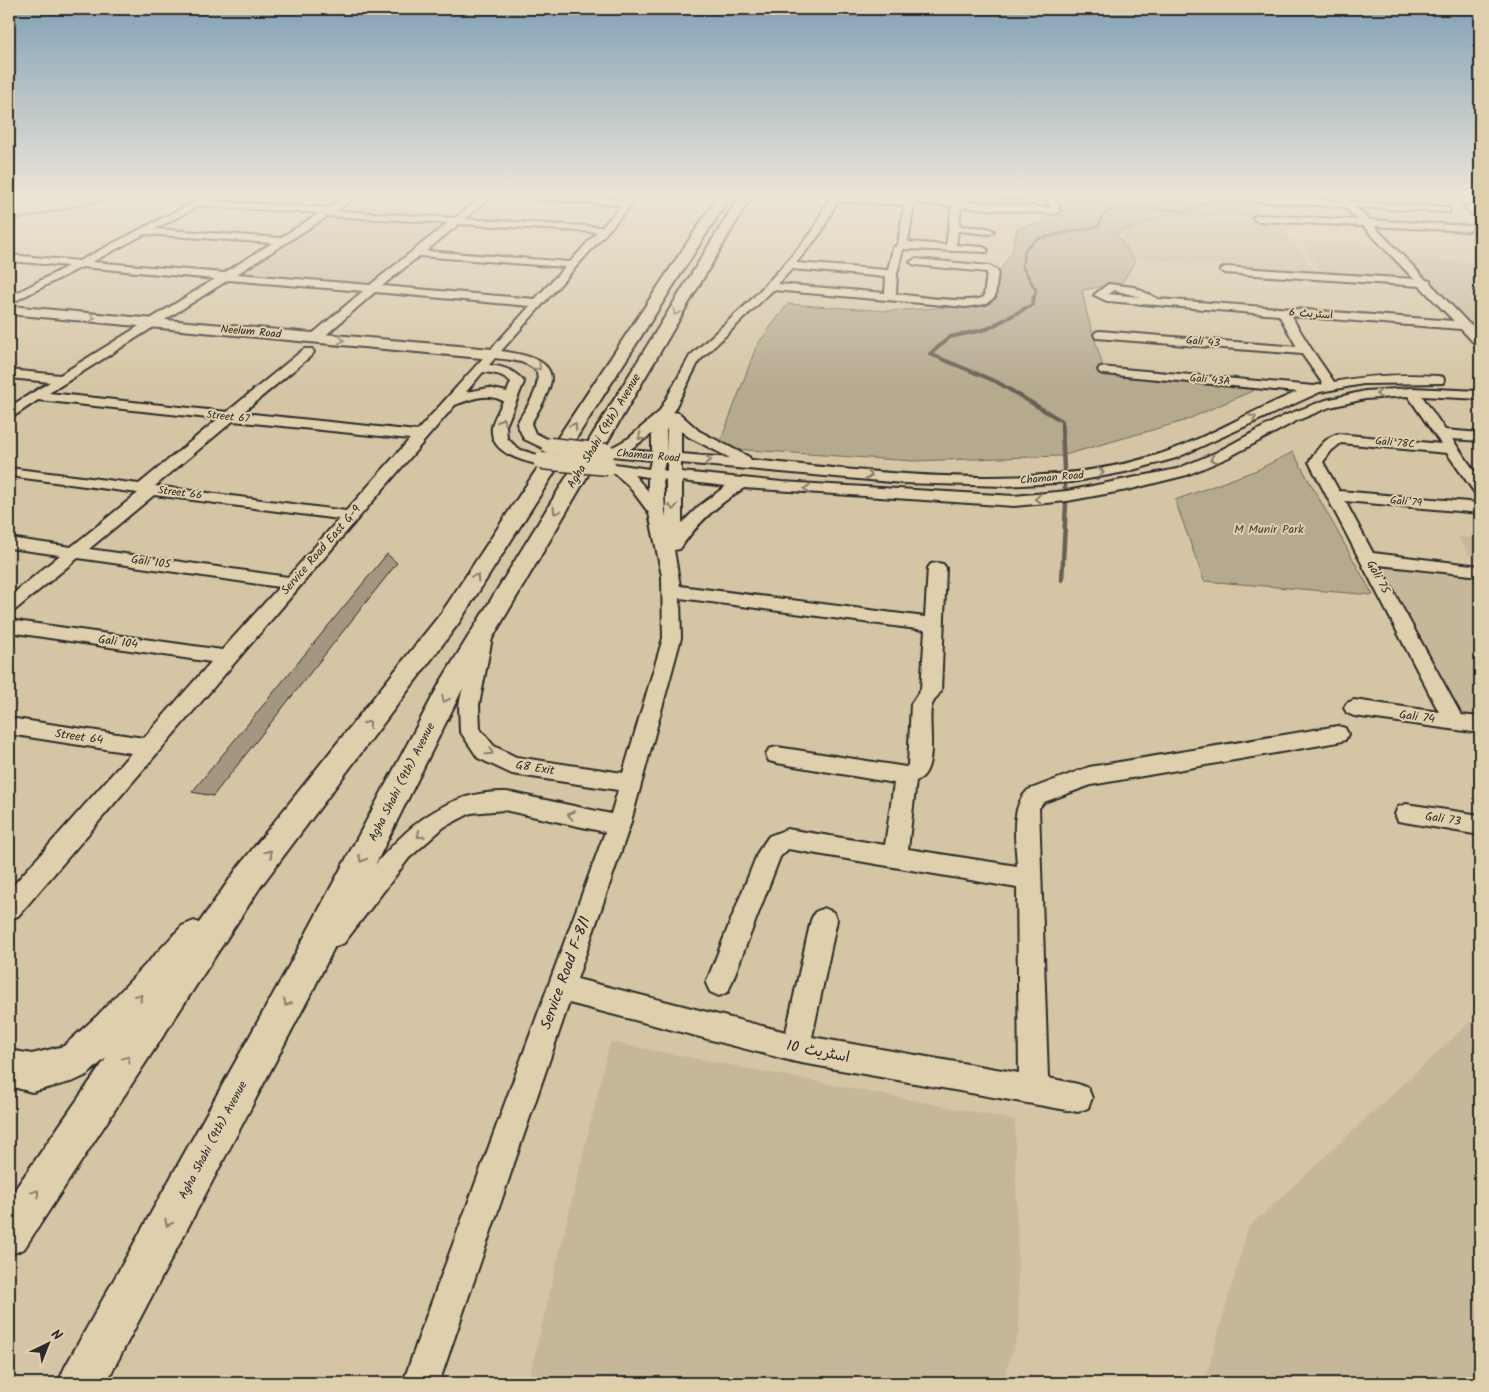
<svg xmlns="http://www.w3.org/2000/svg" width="1489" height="1392" font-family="Kalam,'Playpen Sans Arabic',sans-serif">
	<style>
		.built { fill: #c6b79a }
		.green { fill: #b5a98e; stroke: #706a5c }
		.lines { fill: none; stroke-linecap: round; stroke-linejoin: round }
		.stream-far2 { stroke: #666055; stroke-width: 2.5 }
		.stream-far1 { stroke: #666055; stroke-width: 4 }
		.stream { stroke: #666055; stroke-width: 4.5 }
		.building { fill: #a39781; stroke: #2b2b2b }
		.minor-casing { stroke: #2b2b2b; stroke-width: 4 }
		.major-casing { stroke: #2b2b2b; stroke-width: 4 }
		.minor { fill: #e0cfac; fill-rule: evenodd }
		.major { fill: #e0cfac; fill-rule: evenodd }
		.minor-bridge-casing { stroke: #2b2b2b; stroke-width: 19; stroke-linecap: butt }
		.minor-bridge { stroke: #e0cfac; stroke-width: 16 }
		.oneway { stroke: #867d6c }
		.labels { text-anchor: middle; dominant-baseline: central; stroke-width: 4; stroke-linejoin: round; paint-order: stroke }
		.far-street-label { font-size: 11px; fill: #2b2b2b; stroke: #e0cfac }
		.street-label { font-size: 12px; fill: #2b2b2b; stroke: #e0cfac }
		.park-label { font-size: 12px; fill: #403e3a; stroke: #e0cfac }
		.near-street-label { font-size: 15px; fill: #2b2b2b; stroke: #e0cfac }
	</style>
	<rect width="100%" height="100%" fill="#d5c5a4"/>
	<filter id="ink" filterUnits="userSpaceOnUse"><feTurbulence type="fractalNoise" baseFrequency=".02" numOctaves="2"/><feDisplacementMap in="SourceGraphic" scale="10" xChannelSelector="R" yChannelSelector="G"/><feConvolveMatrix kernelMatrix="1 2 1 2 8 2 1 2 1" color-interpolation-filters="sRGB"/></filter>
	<g filter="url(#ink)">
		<g class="built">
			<path d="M 359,195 L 433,195 L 399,217 L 330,212 Z"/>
			<path d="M 1178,214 L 1279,224 L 1315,271 L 1120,258 L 1125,226 Z"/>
			<path d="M 327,215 L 446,224 L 369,285 L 236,274 Z"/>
			<path d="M 1299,240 L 1382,246 L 1418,281 L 1323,275 Z"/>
			<path d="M 1405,258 L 1480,263 L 1480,335 Z"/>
			<path d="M 1458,537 L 1480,539 L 1480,566 L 1477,566 Z"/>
			<path d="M 1380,563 L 1480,574 L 1480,722 L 1463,719 Z"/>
			<path d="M 1480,1013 L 1480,1383 L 1204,1383 L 1248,1228 Z"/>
			<path d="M 610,1042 L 1015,1120 L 1019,1331 L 1002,1383 L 528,1383 Z"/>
		</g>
		<g class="green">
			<path d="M 1065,195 L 1242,195 L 1256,215 L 1171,214 L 1116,233 L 1135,262 L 1121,284 L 1082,290 L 1087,314 L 1104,370 L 1261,387 L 1184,421 L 1061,456 L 913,461 L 718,448 L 757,345 L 788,304 L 887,311 L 972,306 L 994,280 L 1012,252 L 1017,228 L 1057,219 L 1064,202 Z"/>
			<path d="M 1293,452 L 1373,595 L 1204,581 L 1175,500 L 1257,470 Z"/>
		</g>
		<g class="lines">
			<g class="stream-far2">
				<path d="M 1480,202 L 1462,206 L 1474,218 L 1480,219"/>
				<path d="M 9,221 L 129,195"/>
				<path d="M 1034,299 L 1036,290 L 1022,266 L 1025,249 L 1037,239 L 1099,226 L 1102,215 L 1118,207 L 1187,211 L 1203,204 L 1215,195"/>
			</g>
			<path class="stream-far1" d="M 1034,297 L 1032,305 L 987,329 L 950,337 L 930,354 L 997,382 L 1062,421 L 1062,429"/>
			<g class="stream">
				<path d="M 1062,427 L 1064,470"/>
				<path d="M 1065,485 L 1065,488"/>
				<path d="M 1062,580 L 1066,504"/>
			</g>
		</g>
		<path class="building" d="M 387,554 L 397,563 L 213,796 L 192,792 Z"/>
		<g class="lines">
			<defs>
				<g id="minor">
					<path d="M 207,195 L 217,195 L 208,201 L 328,208 L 349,195 L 359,195 L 336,211 L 455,218 L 484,195 L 493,195 L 465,219 L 602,227 L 622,205 L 517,198 L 513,195 L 552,195 L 626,200 L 631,195 L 640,195 L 501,351 C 521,354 560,359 549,388 C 545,401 537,412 531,424 L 535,433 L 555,443 L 557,446 L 555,449 L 545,449 L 524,439 L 517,424 C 525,408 541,391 537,372 C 527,360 509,360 495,358 L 489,365 C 504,367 515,370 524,382 L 506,426 L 507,438 L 518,449 L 546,458 L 548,461 L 546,464 L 541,465 C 522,461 489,453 492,427 C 493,419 500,409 503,401 C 487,392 471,399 455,405 L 18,916 L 9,919 L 9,890 L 131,753 L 9,734 L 9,718 L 144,738 L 211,662 L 9,632 L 9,620 L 222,650 L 279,587 L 78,558 L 15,610 L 9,612 L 9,597 L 60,555 L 9,548 L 9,538 L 71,547 L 138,493 L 9,476 L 9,468 L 139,484 L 218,419 L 38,400 L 14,416 L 9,417 L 9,407 L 50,382 L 9,378 L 9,370 L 60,375 L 215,279 L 82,267 L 9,304 L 9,297 L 68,266 L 9,261 L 9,255 L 79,261 ZM 199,206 L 320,213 L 280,238 L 155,229 ZM 328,216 L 448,223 L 370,285 L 237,274 ZM 459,224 L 597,232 L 570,262 L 426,251 ZM 145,234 L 272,243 L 224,273 L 92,262 ZM 419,256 L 565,267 L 535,299 L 382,286 ZM 228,280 L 363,291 L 311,335 L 309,338 L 315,342 L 319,341 L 375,292 L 530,306 L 417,431 L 242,413 L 312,355 L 314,352 L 312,349 L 304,349 L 227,412 L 49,393 ZM 483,372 C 494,373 503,374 511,382 L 507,392 L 489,388 L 466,392 ZM 233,421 L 410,439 L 346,511 L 155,486 ZM 154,495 L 339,519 L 288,577 L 89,549 Z"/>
					<path d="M 831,195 L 906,200 L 908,195 L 916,195 L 915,198 L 953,201 L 954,195 L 962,195 L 962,201 L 1050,208 L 1048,200 L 1004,198 L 1000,195 L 1052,195 L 1056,198 L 1060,211 L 1055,214 L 961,207 L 959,226 L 989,228 L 994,231 L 989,234 L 958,231 L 956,245 L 983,247 L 988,250 L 987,252 L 903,249 L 897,274 L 896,294 C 914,296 971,305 984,297 L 987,272 L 915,265 L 910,262 L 915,259 L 990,266 L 998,271 L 995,297 L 986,304 L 966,307 L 773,290 L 699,361 L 673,412 L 679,413 L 699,431 L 749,457 L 751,460 C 880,472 1042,495 1166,452 C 1211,436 1253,410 1297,392 L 1104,374 L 1100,373 L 1098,370 L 1100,367 L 1314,386 L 1323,384 L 1302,354 L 1096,338 L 1094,335 L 1096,332 L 1100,331 L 1297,347 L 1279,315 L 1107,301 L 1094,295 L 1108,284 L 1134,287 L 1158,299 L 1454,321 L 1420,286 L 1225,273 L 1220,270 L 1225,267 L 1414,279 L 1363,226 L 1257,221 L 1252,218 L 1257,215 L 1358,220 L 1345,207 L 1241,200 L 1241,196 L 1244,195 L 1340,201 L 1335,195 L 1344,195 L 1350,202 L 1446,207 L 1449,208 L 1449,212 L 1356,207 L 1369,220 L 1471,226 L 1471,230 L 1468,231 L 1374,226 L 1426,280 L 1430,281 L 1431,284 L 1468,323 C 1476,326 1480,336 1480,346 L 1476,345 L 1461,329 L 1291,316 L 1312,350 L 1334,382 C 1369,375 1403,374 1438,376 L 1443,377 L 1444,380 L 1443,383 L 1363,384 L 1320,392 L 1176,458 L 1125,472 L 1072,482 L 1005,486 L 902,483 L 681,463 L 681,472 L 782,482 L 1014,496 L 1067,491 L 1177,469 L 1217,452 L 1286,415 L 1326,400 L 1365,391 L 1412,388 L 1480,391 L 1480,399 L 1422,396 L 1445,430 L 1480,433 L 1480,441 L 1452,439 L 1480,479 L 1480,495 L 1475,493 L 1447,453 L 1341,443 L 1331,451 L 1323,462 L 1339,491 L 1480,503 L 1480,513 L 1345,501 L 1373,553 L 1480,566 L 1480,576 L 1379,565 L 1461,715 L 1480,717 L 1480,733 L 1354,716 L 1347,713 L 1344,708 L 1347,703 L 1354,700 L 1439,712 L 1309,462 C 1316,451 1325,437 1338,434 L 1441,444 L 1408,396 L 1365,399 L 1330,407 L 1296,421 L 1227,458 L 1187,475 L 1127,490 L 1067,501 L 1014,506 L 744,488 C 718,504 697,523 680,549 L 674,550 L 680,586 L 925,617 L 928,568 L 931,564 L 937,563 L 943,564 L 946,568 L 941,691 C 938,696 932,702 931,708 C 928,728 939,772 916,781 L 908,849 L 1017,866 C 1016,841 1009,808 1028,790 L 1089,767 L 1338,726 L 1345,728 L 1348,734 L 1345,740 L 1338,742 L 1091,785 L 1044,802 L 1039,808 L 1048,1078 L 1078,1084 L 1088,1088 L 1092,1098 L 1088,1108 L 1078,1112 L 796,1062 L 569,1003 L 439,1383 L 403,1383 L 422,1328 L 605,832 L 504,810 L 471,813 L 444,827 L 409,858 L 344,943 L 335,947 L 326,943 L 322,935 L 326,927 C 373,869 419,791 503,792 C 514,792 526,796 536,798 C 561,803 586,809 611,814 L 618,790 L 512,774 L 478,758 L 460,731 L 459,705 L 474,638 L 476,633 L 483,632 L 490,633 L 492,638 L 479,705 L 480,729 L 494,746 L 516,757 L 623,773 L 663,638 L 662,576 L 649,513 L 628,485 L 613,472 L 603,470 L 601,467 L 603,464 L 608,463 L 649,469 L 651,460 L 602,455 L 600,452 L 602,449 L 611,448 L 629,438 L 659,412 L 690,356 L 749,302 L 785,264 L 812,232 ZM 837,201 L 904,205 L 898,244 L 893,248 L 888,270 L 796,263 L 821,233 ZM 914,203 L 952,206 L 946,245 L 908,242 ZM 792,269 L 886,277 L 885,293 L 778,284 ZM 1114,290 L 1140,297 L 1108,294 ZM 667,428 L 667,453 L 666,431 ZM 681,431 L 689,437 L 730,458 L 681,454 ZM 652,434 L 652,452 L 629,450 ZM 665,462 L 667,462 L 667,471 L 663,470 ZM 634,475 L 648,477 L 648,491 ZM 663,479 L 666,480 L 666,517 L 665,512 ZM 682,481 L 726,486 L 699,506 L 682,523 ZM 680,598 L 925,630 L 921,689 L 911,704 L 908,765 L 906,767 L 777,747 L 769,749 L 766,755 L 769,761 L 777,763 L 894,783 L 885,845 L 787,829 L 769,836 L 758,852 L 706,983 L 710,992 L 719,996 L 728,992 L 780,857 L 788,849 L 1017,888 L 1019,1073 L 812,1037 L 837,920 L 833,912 L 824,908 L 815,912 L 811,920 L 786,1032 L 577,979 L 630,825 L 681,638 Z"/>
					<path d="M 1406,804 L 1480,815 L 1480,835 L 1398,821 L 1395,814 L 1398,807 Z"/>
				</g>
				<g id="major">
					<path d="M 719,195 L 731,195 L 458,624 L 261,886 L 24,1249 L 9,1255 L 9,1198 L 107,1057 L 87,1075 L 74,1081 L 32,1092 L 9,1086 L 9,1050 L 32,1054 L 64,1046 L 98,1015 L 182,926 L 194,921 L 199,923 L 239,866 L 442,612 Z"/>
					<path d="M 740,195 L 752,195 L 462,690 L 314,988 L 106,1383 L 58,1383 L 65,1367 L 290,964 L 441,681 Z"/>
					<path d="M 9,306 L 492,349 L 498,351 L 500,354 L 498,357 L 492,359 L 9,314 Z"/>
				</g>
			</defs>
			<use href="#minor" class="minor-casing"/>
			<use href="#major" class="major-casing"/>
			<use href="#minor" class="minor"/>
			<use href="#major" class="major"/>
			<defs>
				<g id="minor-bridge">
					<path d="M 550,446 L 607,452"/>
					<path d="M 541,461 L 608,467"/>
				</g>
			</defs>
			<use href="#minor-bridge" class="minor-bridge-casing"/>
			<use href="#minor-bridge" class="minor-bridge"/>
		</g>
		<defs><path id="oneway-chevron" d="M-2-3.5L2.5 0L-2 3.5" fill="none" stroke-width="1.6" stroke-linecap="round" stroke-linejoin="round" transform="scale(1.25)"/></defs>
		<g class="oneway">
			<use href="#oneway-chevron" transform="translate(676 312) rotate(121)"/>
			<use href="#oneway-chevron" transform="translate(92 318) rotate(5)"/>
			<use href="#oneway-chevron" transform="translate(341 340) rotate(5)"/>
			<use href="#oneway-chevron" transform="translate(538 367) rotate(44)"/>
			<use href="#oneway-chevron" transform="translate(1379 394) rotate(178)"/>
			<use href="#oneway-chevron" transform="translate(1253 418) rotate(-26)"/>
			<use href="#oneway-chevron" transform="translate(502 421) rotate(-76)"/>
			<use href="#oneway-chevron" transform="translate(574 426) rotate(-57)"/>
			<use href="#oneway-chevron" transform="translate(641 437) rotate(144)"/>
			<use href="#oneway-chevron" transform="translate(1213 459) rotate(157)"/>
			<use href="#oneway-chevron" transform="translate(708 460) rotate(4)"/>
			<use href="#oneway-chevron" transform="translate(1101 472) rotate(-10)"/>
			<use href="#oneway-chevron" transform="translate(869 475) rotate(5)"/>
			<use href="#oneway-chevron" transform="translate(807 489) rotate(-176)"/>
			<use href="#oneway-chevron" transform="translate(1038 499) rotate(174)"/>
			<use href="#oneway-chevron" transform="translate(673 507) rotate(90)"/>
			<use href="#oneway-chevron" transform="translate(556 511) rotate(121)"/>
			<use href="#oneway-chevron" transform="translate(476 577) rotate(-57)"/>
			<use href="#oneway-chevron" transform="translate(445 699) rotate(117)"/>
			<use href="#oneway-chevron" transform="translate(368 724) rotate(-52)"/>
			<use href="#oneway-chevron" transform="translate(490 752) rotate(35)"/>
			<use href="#oneway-chevron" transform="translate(571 815) rotate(-168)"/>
			<use href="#oneway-chevron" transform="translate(420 835) rotate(140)"/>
			<use href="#oneway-chevron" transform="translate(269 853) rotate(-52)"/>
			<use href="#oneway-chevron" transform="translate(362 859) rotate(117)"/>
			<use href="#oneway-chevron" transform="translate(139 997) rotate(-48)"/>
			<use href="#oneway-chevron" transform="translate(287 1003) rotate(118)"/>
			<use href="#oneway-chevron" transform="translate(127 1059) rotate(-56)"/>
			<use href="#oneway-chevron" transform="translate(36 1193) rotate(-56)"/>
			<use href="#oneway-chevron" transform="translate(168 1223) rotate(118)"/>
		</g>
	</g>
	<linearGradient id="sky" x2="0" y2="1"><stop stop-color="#83a1b8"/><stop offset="0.5" stop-color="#ece5d6"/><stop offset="1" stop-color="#ece5d6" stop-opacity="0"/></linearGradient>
	<rect width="1489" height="390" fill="url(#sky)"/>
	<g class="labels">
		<g class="far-street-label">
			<text transform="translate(1311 314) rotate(4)">اسٹریٹ 6</text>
			<text transform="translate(251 332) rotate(5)">Neelum Road</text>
			<text transform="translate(1203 342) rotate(5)">Gali 43</text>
			<text transform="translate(1210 380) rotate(5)">Gali 43A</text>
			<text transform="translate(228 417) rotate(6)">Street 67</text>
			<text transform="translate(1395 443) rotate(5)">Gali 78C</text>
			<text transform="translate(648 456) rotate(5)">Chaman Road</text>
			<text transform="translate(1052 478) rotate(-5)">Chaman Road</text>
			<text transform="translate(180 493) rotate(7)">Street 66</text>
			<text transform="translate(1406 502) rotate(5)">Gali 79</text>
		</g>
		<g class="street-label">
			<text transform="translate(604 431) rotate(-59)">Agha Shahi (9th) Avenue</text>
			<text transform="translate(321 550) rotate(-49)">Service Road East G-9</text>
			<text transform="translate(151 562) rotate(8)">Gali 105</text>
			<text transform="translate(1378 577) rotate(62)">Gali 75</text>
			<text transform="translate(118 642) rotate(8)">Gali 104</text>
			<text transform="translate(1417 717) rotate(8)">Gali 74</text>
			<text transform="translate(79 737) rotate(8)">Street 64</text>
			<text transform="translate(535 768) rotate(9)">G8 Exit</text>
			<text transform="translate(402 782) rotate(-63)">Agha Shahi (9th) Avenue</text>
			<text transform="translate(1443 819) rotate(9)">Gali 73</text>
			<text transform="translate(213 1140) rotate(-62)">Agha Shahi (9th) Avenue</text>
		</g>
		<g class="park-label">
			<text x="1269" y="529">M Munir Park</text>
		</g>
		<g class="near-street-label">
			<text transform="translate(566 973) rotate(-70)">Service Road F-8/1</text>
			<text transform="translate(818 1052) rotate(11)">اسٹریٹ 10</text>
		</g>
	</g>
	<rect width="1489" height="1392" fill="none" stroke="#e0cfac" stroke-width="30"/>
	<rect x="15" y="15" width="1459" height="1362" fill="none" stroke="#2b2b2b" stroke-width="2" filter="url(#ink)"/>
	<g transform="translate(48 1344) rotate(43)" stroke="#e0cfac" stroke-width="4" paint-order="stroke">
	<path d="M0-4L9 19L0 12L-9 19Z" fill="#2b2b2b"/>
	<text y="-8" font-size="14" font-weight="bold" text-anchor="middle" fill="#2b2b2b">N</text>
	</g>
</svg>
